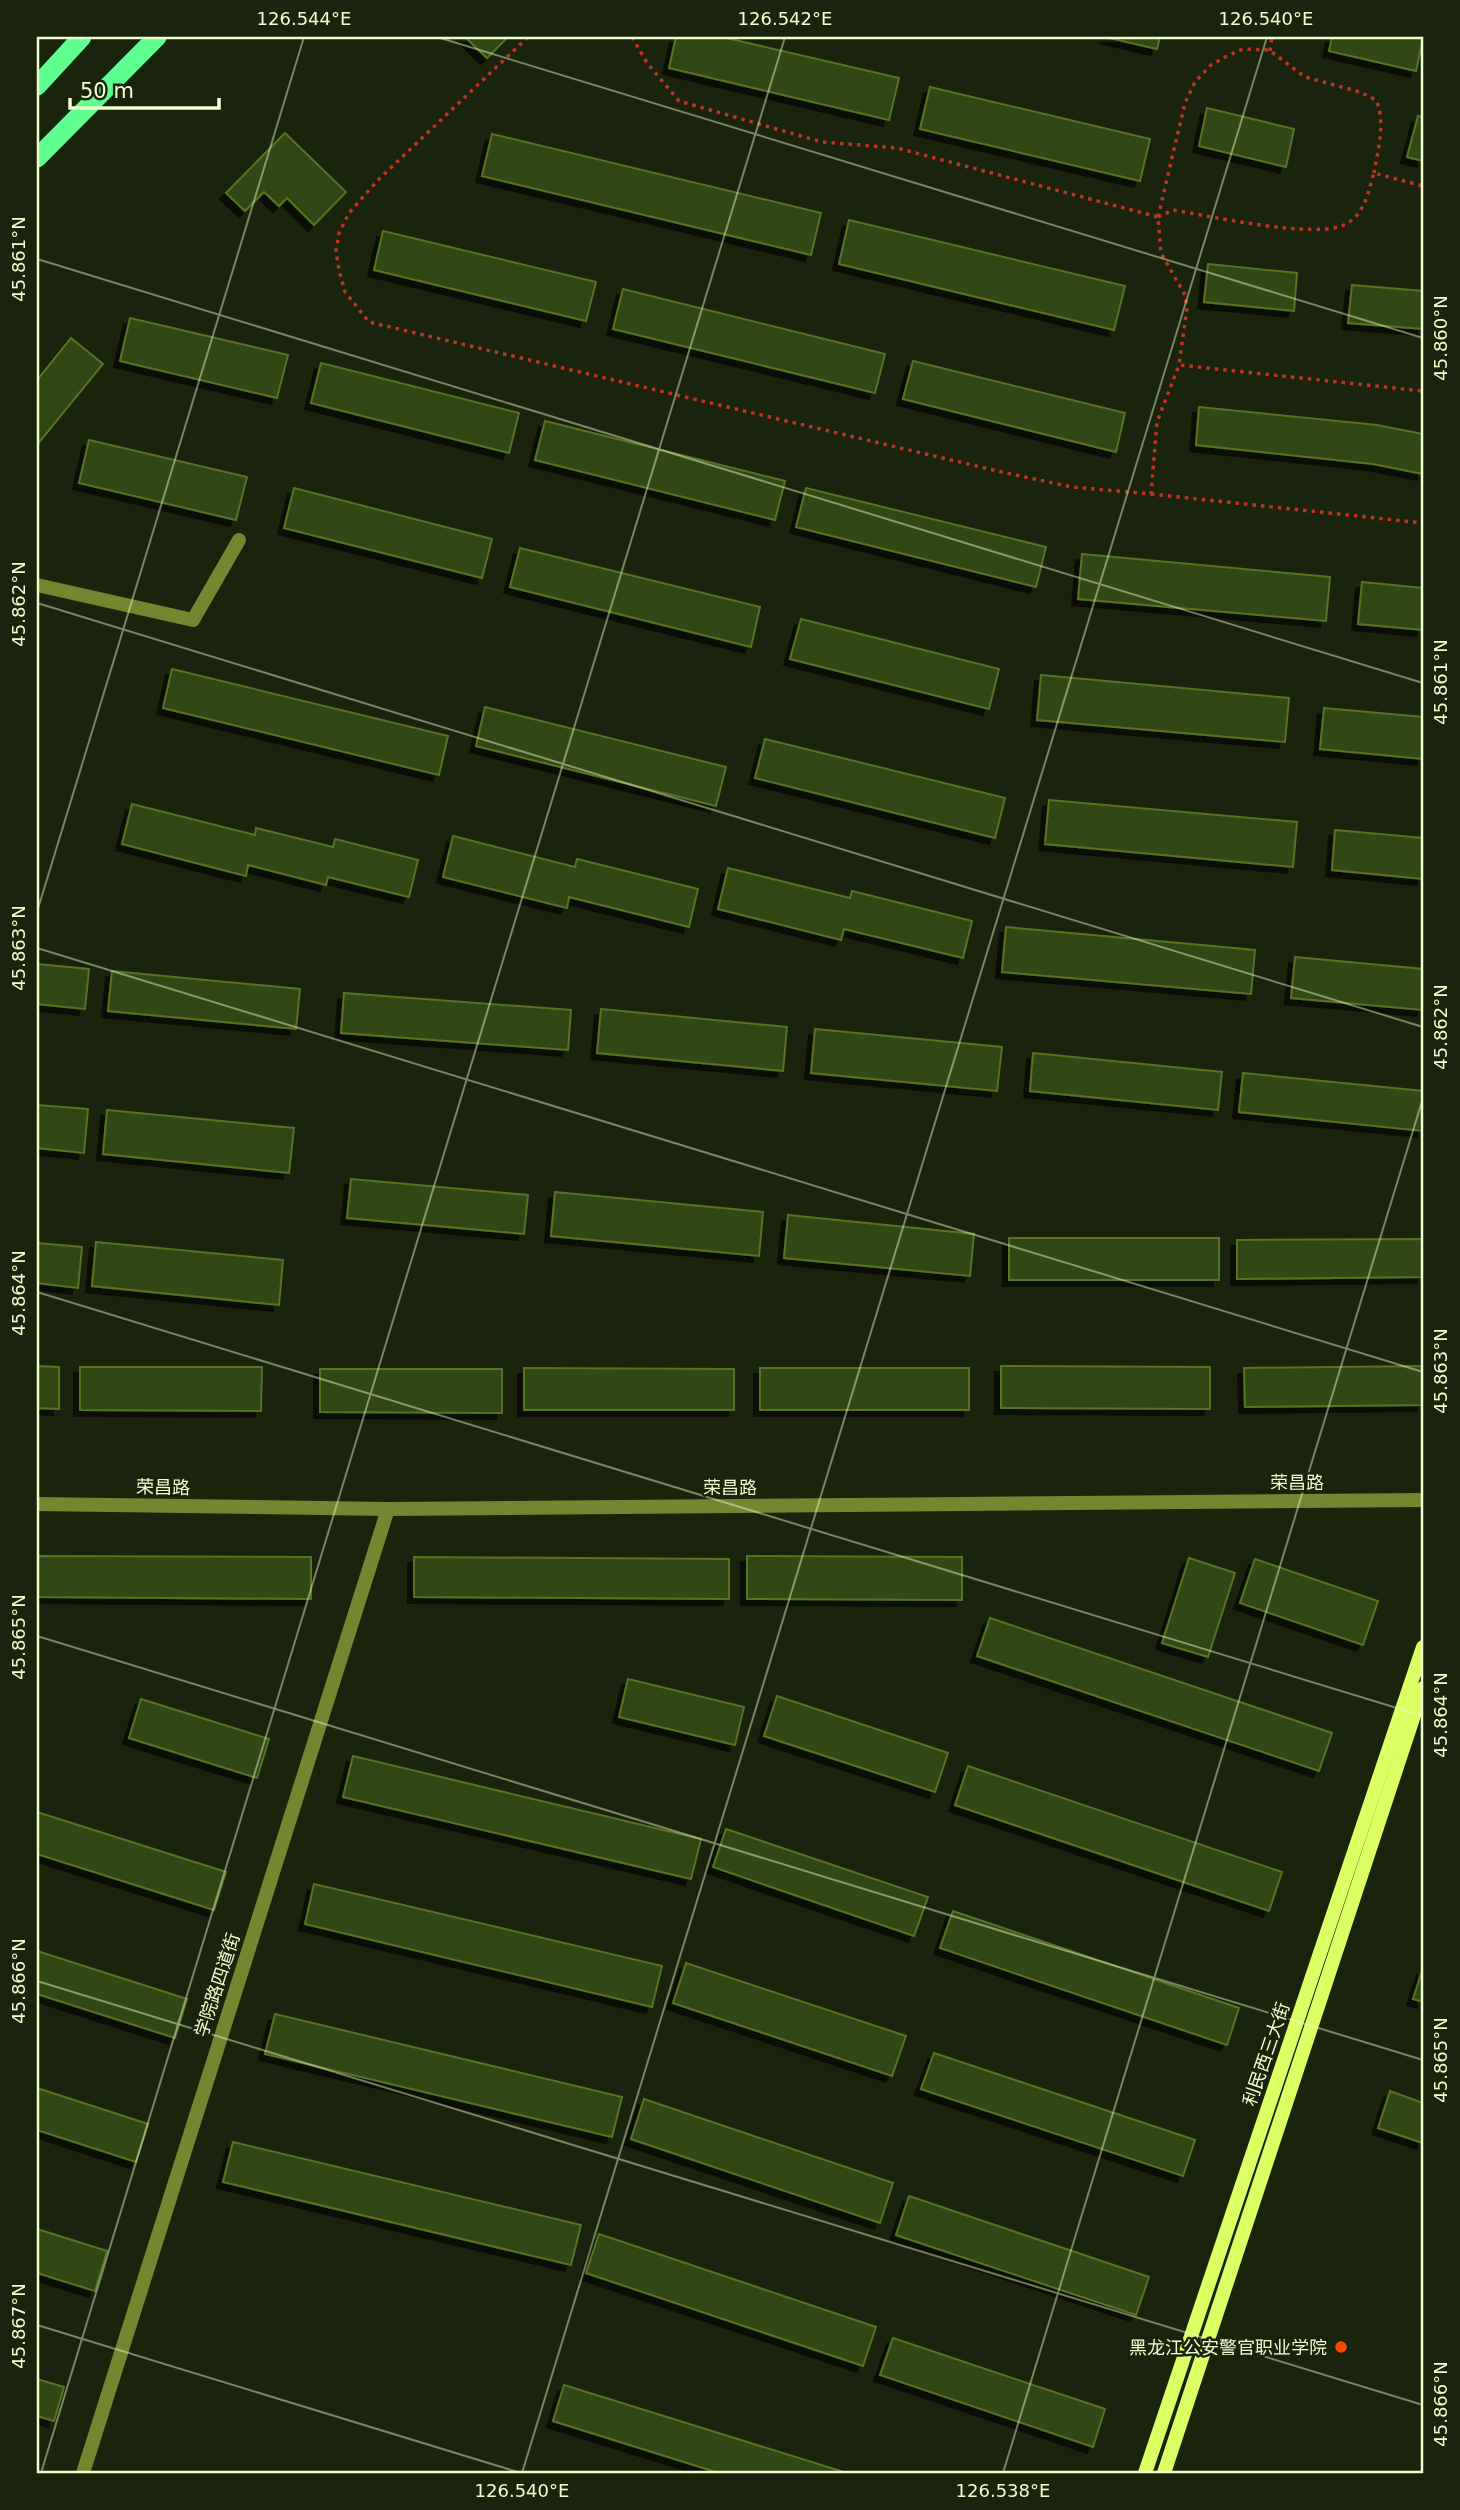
<svg xmlns="http://www.w3.org/2000/svg" width="1460" height="2510" font-family="'DejaVu Sans','Noto Sans SC',sans-serif">
	<style>
		.building { fill: #324615; stroke: #557424; stroke-width: 2; filter: url(#shadow) }
		.lines { fill: none; stroke-linecap: round; stroke-linejoin: round }
		.path { stroke: #bf3620; stroke-width: 3.5; stroke-dasharray: 3.5 5; stroke-linecap: butt }
		.minor { stroke: #738731; stroke-width: 14 }
		.tertiary { stroke: #738731; stroke-width: 14 }
		.secondary { stroke: #dcff64; stroke-width: 14 }
		.trunk { stroke: #5dff90; stroke-width: 19 }
		.ticks { fill: none; stroke: #efffcd; stroke-width: 2; stroke-opacity: 0.45 }
		.poi-dot { fill: #f84a00; stroke: #1a230b; stroke-width: 2.5 }
		.labels { text-anchor: middle; dominant-baseline: central; stroke-width: 5; stroke-linejoin: round; paint-order: stroke }
		.street-label { font-size: 18px; fill: #efffcd; stroke: #1a230b }
		.poi-label { font-size: 18px; fill: #efffcd; stroke: #1a230b; text-anchor: end }
		.neatline { fill: none; stroke: #efffcd; stroke-width: 2.5 }
		.ticks-label { font-size: 18px; text-anchor: middle; fill: #efffcd }
	</style>
	<defs>
		<filter id="shadow"><feDropShadow dx="-6" dy="6" stdDeviation="0" flood-color="#0009"/></filter>
	</defs>
	<rect width="100%" height="100%" fill="#1a230b"/>
	<g class="building">
		<path d="M 465,37 L 508,37 L 487,58 Z"/>
		<path d="M 676,37 L 722,37 L 899,78 L 889,120 L 669,68 Z"/>
		<path d="M 1105,37 L 1160,37 L 1157,49 Z"/>
		<path d="M 1332,37 L 1423,37 L 1423,39 L 1416,71 L 1329,51 Z"/>
		<path d="M 930,87 L 1150,139 L 1140,181 L 920,129 Z"/>
		<path d="M 1207,108 L 1294,129 L 1286,167 L 1199,146 Z"/>
		<path d="M 1418,116 L 1423,117 L 1423,161 L 1407,157 Z"/>
		<path d="M 285,133 L 346,192 L 314,225 L 287,198 L 279,206 L 264,192 L 245,211 L 226,193 Z"/>
		<path d="M 492,134 L 821,213 L 811,255 L 482,176 Z"/>
		<path d="M 849,220 L 1125,286 L 1114,330 L 839,264 Z"/>
		<path d="M 383,231 L 596,282 L 586,321 L 374,270 Z"/>
		<path d="M 1208,264 L 1297,273 L 1294,311 L 1204,302 Z"/>
		<path d="M 1352,285 L 1423,291 L 1423,329 L 1348,323 Z"/>
		<path d="M 623,289 L 885,354 L 875,393 L 613,329 Z"/>
		<path d="M 130,318 L 288,355 L 277,398 L 120,361 Z"/>
		<path d="M 71,338 L 103,364 L 37,445 L 37,380 Z"/>
		<path d="M 913,361 L 1125,413 L 1116,452 L 903,399 Z"/>
		<path d="M 321,363 L 519,413 L 509,453 L 311,403 Z"/>
		<path d="M 1199,407 L 1377,425 L 1423,434 L 1423,474 L 1373,464 L 1196,445 Z"/>
		<path d="M 545,421 L 785,481 L 775,520 L 535,460 Z"/>
		<path d="M 89,440 L 247,477 L 236,520 L 79,483 Z"/>
		<path d="M 294,488 L 492,539 L 482,578 L 284,528 Z"/>
		<path d="M 806,488 L 1046,547 L 1036,587 L 796,527 Z"/>
		<path d="M 520,548 L 760,607 L 751,647 L 510,587 Z"/>
		<path d="M 1082,554 L 1330,577 L 1326,621 L 1078,599 Z"/>
		<path d="M 1362,582 L 1423,588 L 1423,630 L 1358,624 Z"/>
		<path d="M 801,619 L 999,669 L 989,709 L 790,659 Z"/>
		<path d="M 172,669 L 448,736 L 439,775 L 163,708 Z"/>
		<path d="M 1041,675 L 1289,698 L 1285,742 L 1037,720 Z"/>
		<path d="M 485,707 L 726,767 L 716,806 L 476,746 Z"/>
		<path d="M 1324,708 L 1423,717 L 1423,759 L 1320,749 Z"/>
		<path d="M 765,739 L 1005,798 L 995,838 L 755,778 Z"/>
		<path d="M 1049,800 L 1297,822 L 1293,867 L 1045,844 Z"/>
		<path d="M 132,804 L 255,835 L 256,828 L 333,847 L 335,839 L 418,860 L 409,897 L 328,877 L 326,885 L 248,865 L 246,876 L 122,844 Z"/>
		<path d="M 1335,830 L 1423,838 L 1423,879 L 1332,870 Z"/>
		<path d="M 453,836 L 575,867 L 577,859 L 698,889 L 689,927 L 569,897 L 567,908 L 443,877 Z"/>
		<path d="M 728,868 L 850,898 L 852,891 L 972,921 L 963,958 L 844,929 L 841,940 L 718,909 Z"/>
		<path d="M 1006,927 L 1255,950 L 1251,994 L 1002,972 Z"/>
		<path d="M 1295,957 L 1423,969 L 1423,1010 L 1291,998 Z"/>
		<path d="M 37,964 L 89,969 L 85,1009 L 37,1004 Z"/>
		<path d="M 112,971 L 300,989 L 296,1029 L 108,1011 Z"/>
		<path d="M 344,993 L 571,1010 L 568,1050 L 341,1033 Z"/>
		<path d="M 601,1009 L 787,1027 L 783,1071 L 597,1053 Z"/>
		<path d="M 815,1029 L 1002,1047 L 997,1091 L 811,1073 Z"/>
		<path d="M 1033,1053 L 1222,1072 L 1218,1110 L 1030,1091 Z"/>
		<path d="M 1243,1073 L 1423,1091 L 1423,1131 L 1239,1112 Z"/>
		<path d="M 37,1105 L 88,1109 L 84,1153 L 37,1148 Z"/>
		<path d="M 107,1110 L 294,1128 L 289,1173 L 103,1154 Z"/>
		<path d="M 351,1179 L 528,1195 L 524,1234 L 347,1218 Z"/>
		<path d="M 555,1192 L 763,1212 L 759,1256 L 551,1236 Z"/>
		<path d="M 788,1215 L 974,1234 L 970,1276 L 784,1258 Z"/>
		<rect x="1009" y="1238" width="210" height="42"/>
		<path d="M 1423,1239 L 1423,1277 L 1237,1279 L 1237,1240 Z"/>
		<path d="M 96,1242 L 283,1260 L 279,1305 L 92,1286 Z"/>
		<path d="M 37,1243 L 82,1247 L 78,1288 L 37,1283 Z"/>
		<path d="M 37,1366 L 59,1367 L 59,1409 L 37,1408 Z"/>
		<path d="M 1001,1366 L 1210,1367 L 1210,1409 L 1001,1408 Z"/>
		<path d="M 1423,1366 L 1423,1405 L 1245,1407 L 1244,1368 Z"/>
		<path d="M 80,1367 L 262,1367 L 261,1411 L 80,1410 Z"/>
		<path d="M 524,1368 L 734,1369 L 734,1410 L 524,1410 Z"/>
		<rect x="760" y="1368" width="209" height="42"/>
		<path d="M 320,1369 L 502,1369 L 502,1413 L 320,1412 Z"/>
		<path d="M 37,1556 L 311,1557 L 311,1599 L 37,1597 Z"/>
		<path d="M 747,1556 L 962,1557 L 962,1600 L 747,1599 Z"/>
		<path d="M 414,1557 L 729,1559 L 729,1599 L 414,1597 Z"/>
		<path d="M 1189,1558 L 1235,1573 L 1208,1657 L 1162,1643 Z"/>
		<path d="M 1255,1559 L 1378,1601 L 1363,1645 L 1240,1603 Z"/>
		<path d="M 990,1618 L 1332,1733 L 1319,1771 L 977,1656 Z"/>
		<path d="M 628,1679 L 744,1707 L 735,1745 L 619,1717 Z"/>
		<path d="M 777,1696 L 948,1753 L 935,1792 L 764,1736 Z"/>
		<path d="M 141,1699 L 269,1739 L 257,1778 L 129,1738 Z"/>
		<path d="M 353,1756 L 701,1839 L 691,1879 L 343,1797 Z"/>
		<path d="M 968,1766 L 1282,1872 L 1269,1911 L 955,1805 Z"/>
		<path d="M 37,1812 L 226,1872 L 214,1910 L 37,1854 Z"/>
		<path d="M 726,1829 L 928,1897 L 914,1936 L 713,1867 Z"/>
		<path d="M 314,1884 L 662,1966 L 652,2007 L 305,1924 Z"/>
		<path d="M 953,1911 L 1239,2008 L 1227,2045 L 940,1948 Z"/>
		<path d="M 37,1951 L 187,1999 L 175,2038 L 37,1994 Z"/>
		<path d="M 686,1963 L 906,2036 L 892,2076 L 673,2003 Z"/>
		<path d="M 1423,1968 L 1423,2002 L 1413,1999 Z"/>
		<path d="M 275,2014 L 622,2097 L 612,2137 L 265,2054 Z"/>
		<path d="M 934,2053 L 1195,2140 L 1183,2176 L 921,2089 Z"/>
		<path d="M 37,2088 L 148,2124 L 136,2162 L 37,2130 Z"/>
		<path d="M 1390,2091 L 1423,2103 L 1423,2143 L 1378,2128 Z"/>
		<path d="M 644,2099 L 893,2183 L 880,2223 L 631,2139 Z"/>
		<path d="M 233,2142 L 581,2225 L 571,2265 L 223,2182 Z"/>
		<path d="M 909,2196 L 1149,2277 L 1136,2315 L 896,2235 Z"/>
		<path d="M 37,2229 L 107,2251 L 95,2291 L 37,2273 Z"/>
		<path d="M 599,2234 L 876,2327 L 863,2366 L 586,2273 Z"/>
		<path d="M 893,2338 L 1105,2409 L 1093,2447 L 880,2375 Z"/>
		<path d="M 37,2379 L 64,2387 L 54,2421 L 37,2416 Z"/>
		<path d="M 564,2385 L 847,2473 L 719,2473 L 553,2421 Z"/>
	</g>
	<g class="lines">
		<g class="path">
			<path d="M 528,37 L 378,180 L 349,213 L 339,233 L 336,251 L 339,270 L 345,292 L 369,322 L 1006,473 L 1072,487 L 1151,494 L 1157,422 L 1179,365 L 1423,391"/>
			<path d="M 632,37 L 647,63 L 679,101 L 822,142 L 897,148 L 1158,217 L 1161,253 L 1185,295 L 1187,308 L 1179,365"/>
			<path d="M 1270,51 L 1272,37"/>
			<path d="M 1158,217 L 1185,103 L 1195,82 L 1211,65 L 1227,56 L 1243,49 L 1269,50 L 1305,77 L 1360,92 L 1376,100 C 1386,123 1378,149 1374,173"/>
			<path d="M 1158,217 L 1173,210 C 1210,216 1317,240 1346,224 C 1365,214 1368,192 1374,173 L 1423,186"/>
			<path d="M 1151,494 L 1423,523"/>
		</g>
		<g class="minor">
			<path d="M 37,585 L 193,620 L 239,540"/>
			<path d="M 83,2473 L 388,1509"/>
		</g>
		<path class="tertiary" d="M 37,1504 L 388,1509 L 1423,1500"/>
		<g class="secondary">
			<path d="M 1145,2473 L 1423,1647"/>
			<path d="M 1164,2473 L 1423,1688"/>
		</g>
		<g class="trunk">
			<path d="M 37,86 L 82,37"/>
			<path d="M 37,158 L 157,37"/>
		</g>
	</g>
	<path class="ticks" d="M 437,37 L 1423,338M 37,259 L 1423,683M 37,603 L 1423,1027M 37,912 L 304,37M 37,948 L 1423,1372M 37,1292 L 1423,1716M 37,1636 L 1423,2060M 37,1981 L 1423,2405M 37,2325 L 521,2473M 41,2473 L 785,37M 522,2473 L 1267,37M 1003,2473 L 1423,1098"/>
	<circle class="poi-dot" cx="1341" cy="2347" r="7"/>
	<g class="labels">
		<g class="street-label">
			<text x="1297" y="1482">荣昌路</text>
			<text transform="translate(163 1487) rotate(1)">荣昌路</text>
			<text x="730" y="1487">荣昌路</text>
			<text transform="translate(217 1985) rotate(-72)">学院路四道街</text>
			<text transform="translate(1266 2054) rotate(-71)">利民西三大街</text>
		</g>
		<g class="poi-label">
			<text x="1327" y="2347">黑龙江公安警官职业学院</text>
		</g>
	</g>
	<rect width="1460" height="2510" fill="none" stroke="#1a230b" stroke-width="77"/>
	<path d="M70 98v10h149v-10" fill="none" stroke="#efffcd" stroke-width="3.5"/>
	<text x="80" y="98" font-size="21" fill="#efffcd" stroke="#1a230b" stroke-width="5" paint-order="stroke">50 m</text>
	<rect x="38" y="38" width="1384" height="2434" class="neatline"/>
	<g class="ticks-label">
		<text x="304" y="25">126.544°E</text>
		<text x="785" y="25">126.542°E</text>
		<text x="1266" y="25">126.540°E</text>
		<text transform="translate(19 259) rotate(-90)" y="6">45.861°N</text>
		<text transform="translate(1441 338) rotate(-90)" y="6">45.860°N</text>
		<text transform="translate(19 604) rotate(-90)" y="6">45.862°N</text>
		<text transform="translate(1441 682) rotate(-90)" y="6">45.861°N</text>
		<text transform="translate(19 948) rotate(-90)" y="6">45.863°N</text>
		<text transform="translate(1441 1027) rotate(-90)" y="6">45.862°N</text>
		<text transform="translate(19 1293) rotate(-90)" y="6">45.864°N</text>
		<text transform="translate(1441 1371) rotate(-90)" y="6">45.863°N</text>
		<text transform="translate(19 1637) rotate(-90)" y="6">45.865°N</text>
		<text transform="translate(1441 1715) rotate(-90)" y="6">45.864°N</text>
		<text transform="translate(19 1981) rotate(-90)" y="6">45.866°N</text>
		<text transform="translate(1441 2060) rotate(-90)" y="6">45.865°N</text>
		<text transform="translate(19 2326) rotate(-90)" y="6">45.867°N</text>
		<text transform="translate(1441 2404) rotate(-90)" y="6">45.866°N</text>
		<text x="522" y="2497">126.540°E</text>
		<text x="1003" y="2497">126.538°E</text>
	</g>
</svg>
